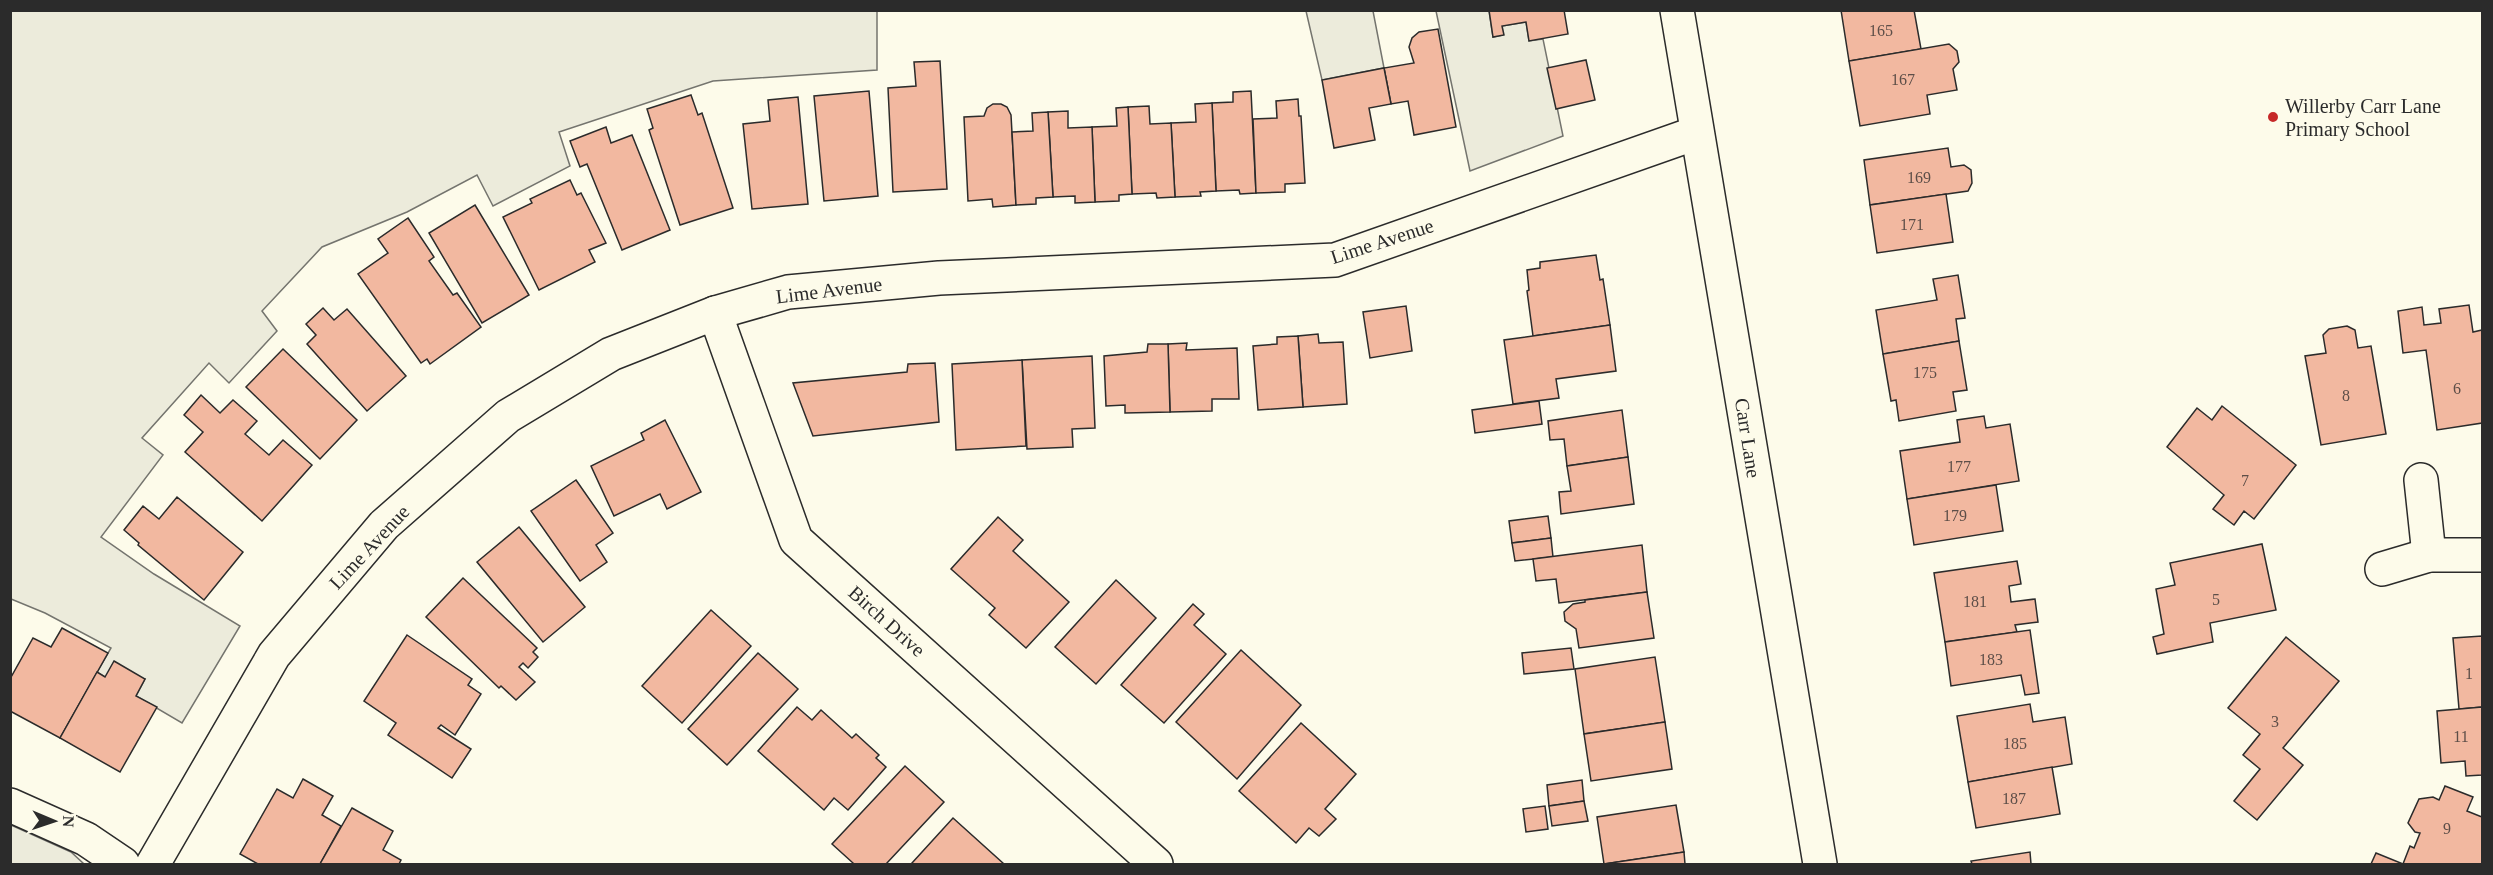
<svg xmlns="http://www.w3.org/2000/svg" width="2493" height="875" font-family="Georgia,serif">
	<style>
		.green { fill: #ecebdb; stroke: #74746e; stroke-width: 1.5 }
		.building { fill: #f2b8a0; stroke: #2b2b2b; stroke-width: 1.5 }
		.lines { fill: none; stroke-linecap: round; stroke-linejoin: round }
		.street-casing { stroke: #2b2b2b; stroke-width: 36 }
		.secondary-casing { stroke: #2b2b2b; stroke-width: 36 }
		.street { stroke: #fdfbea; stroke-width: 33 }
		.secondary { stroke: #fdfbea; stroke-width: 33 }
		.poi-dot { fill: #c62828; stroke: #fdfbea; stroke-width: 2 }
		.labels { text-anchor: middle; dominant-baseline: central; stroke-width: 4.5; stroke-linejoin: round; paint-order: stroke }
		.number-label { font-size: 16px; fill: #5d4e48 }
		.poi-label { font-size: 20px; fill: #2b2b2b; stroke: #fdfbea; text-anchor: start }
		.street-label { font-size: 20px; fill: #2b2b2b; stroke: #fdfbea }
	</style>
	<rect width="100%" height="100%" fill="#fdfbea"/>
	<g class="green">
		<path d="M 10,11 L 877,11 L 877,70 L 713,81 L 559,132 L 570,166 L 493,206 L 477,175 L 407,212 L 322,247 L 262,311 L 277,331 L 229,383 L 209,363 L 142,438 L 163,455 L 101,537 L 154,574 L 240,626 L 182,723 L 136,696 L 145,679 L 105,677 L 97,672 L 111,648 L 45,613 L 11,599 Z"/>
		<path d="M 1306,11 L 1373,11 L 1384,68 L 1322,80 Z"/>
		<path d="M 1436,11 L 1489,11 L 1493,37 L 1503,35 L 1502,26 L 1526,22 L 1529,41 L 1543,39 L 1563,136 L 1470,171 Z"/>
		<path d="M 11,825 L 71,852 L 84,864 L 11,864 Z"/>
	</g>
	<g class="building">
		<path d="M 1489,10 L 1564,10 L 1568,34 L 1529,41 L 1526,22 L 1502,26 L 1504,35 L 1493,37 Z"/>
		<path d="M 1841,10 L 1914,10 L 1921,49 L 1849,61 Z"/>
		<path d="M 1438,29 L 1456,127 L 1414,135 L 1408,101 L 1391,104 L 1384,68 L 1414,63 L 1409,47 L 1412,38 L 1419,32 Z"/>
		<path d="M 1949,44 L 1957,51 L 1959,62 L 1953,69 L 1957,90 L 1927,95 L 1930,114 L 1860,126 L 1849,61 Z"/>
		<path d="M 1586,60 L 1595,100 L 1556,109 L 1547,68 Z"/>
		<path d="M 940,61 L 947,189 L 893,192 L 888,88 L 916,86 L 914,62 Z"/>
		<path d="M 1384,68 L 1391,104 L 1369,108 L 1375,140 L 1334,148 L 1322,80 Z"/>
		<path d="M 869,91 L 878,196 L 824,201 L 814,96 Z"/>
		<path d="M 1251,91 L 1256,193 L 1240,194 L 1239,190 L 1216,191 L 1212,103 L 1233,102 L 1233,92 Z"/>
		<path d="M 691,95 L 698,115 L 702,113 L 733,208 L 680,225 L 649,130 L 653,128 L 647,109 Z"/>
		<path d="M 798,97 L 808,204 L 752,209 L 743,124 L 770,121 L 768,100 Z"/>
		<path d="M 1298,99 L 1299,116 L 1301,116 L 1305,183 L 1285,184 L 1285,192 L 1256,193 L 1253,119 L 1277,118 L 1276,101 Z"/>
		<path d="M 1212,103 L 1216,191 L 1200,192 L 1201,196 L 1175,197 L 1171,123 L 1196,122 L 1195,104 Z"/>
		<path d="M 993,104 L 1001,104 L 1007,107 L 1011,115 L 1016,205 L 993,207 L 992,199 L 968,201 L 964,117 L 984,116 L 987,108 Z"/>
		<path d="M 1149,106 L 1150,124 L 1171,123 L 1175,197 L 1157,198 L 1156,193 L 1132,194 L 1128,107 Z"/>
		<path d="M 1128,107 L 1132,194 L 1119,195 L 1119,201 L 1095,202 L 1092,127 L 1117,126 L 1116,108 Z"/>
		<path d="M 1068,111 L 1068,128 L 1092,127 L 1095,202 L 1075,203 L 1075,196 L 1053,197 L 1048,112 Z"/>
		<path d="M 1048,112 L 1053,197 L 1036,198 L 1036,204 L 1016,205 L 1012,132 L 1033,131 L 1032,113 Z"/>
		<path d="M 606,127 L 611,143 L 632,135 L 670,230 L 622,250 L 587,164 L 580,167 L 570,141 Z"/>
		<path d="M 1948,148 L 1951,167 L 1964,165 L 1971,170 L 1972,183 L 1968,191 L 1870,205 L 1864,160 Z"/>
		<path d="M 570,180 L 577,195 L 581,193 L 606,243 L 589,250 L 595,262 L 539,290 L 503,217 L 532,203 L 530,199 Z"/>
		<path d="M 1946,194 L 1953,242 L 1877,253 L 1870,205 Z"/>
		<path d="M 475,205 L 529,295 L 482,323 L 429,233 Z"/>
		<path d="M 408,218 L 434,257 L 429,261 L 453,295 L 457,293 L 481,327 L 430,364 L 427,359 L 421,363 L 358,274 L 388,253 L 378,239 Z"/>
		<path d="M 1596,255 L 1600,280 L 1603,279 L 1610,325 L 1533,336 L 1527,291 L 1529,290 L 1527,270 L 1540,268 L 1540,262 Z"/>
		<path d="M 1958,275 L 1965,318 L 1956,319 L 1959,341 L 1883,354 L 1876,310 L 1937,300 L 1933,279 Z"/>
		<path d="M 2469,305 L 2473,332 L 2482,330 L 2482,423 L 2437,430 L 2426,350 L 2403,353 L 2398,311 L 2422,307 L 2424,325 L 2441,323 L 2439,309 Z"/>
		<path d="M 1406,306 L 1412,351 L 1370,358 L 1363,312 Z"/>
		<path d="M 323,308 L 334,320 L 347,309 L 406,376 L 367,411 L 307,344 L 316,335 L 306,324 Z"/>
		<path d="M 1610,325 L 1616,371 L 1556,379 L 1559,398 L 1513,404 L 1504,340 Z"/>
		<path d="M 2347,326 L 2355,330 L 2358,348 L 2371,346 L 2386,434 L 2321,445 L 2305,356 L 2326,353 L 2323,335 L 2329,329 Z"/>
		<path d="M 1318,334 L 1319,343 L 1343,342 L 1347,404 L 1303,407 L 1298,336 Z"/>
		<path d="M 1298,336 L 1303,407 L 1258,410 L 1253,346 L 1277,344 L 1277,337 Z"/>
		<path d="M 1959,341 L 1967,390 L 1953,392 L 1956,411 L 1899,421 L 1896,400 L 1891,401 L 1883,354 Z"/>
		<path d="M 1187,343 L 1186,350 L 1237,348 L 1239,399 L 1212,399 L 1212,411 L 1170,412 L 1168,344 Z"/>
		<path d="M 1148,344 L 1168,344 L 1170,412 L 1125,413 L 1125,405 L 1106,406 L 1104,356 L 1147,352 Z"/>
		<path d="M 283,349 L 357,420 L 320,459 L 246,387 Z"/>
		<path d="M 1092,356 L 1095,428 L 1072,429 L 1073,447 L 1027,449 L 1022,360 Z"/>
		<path d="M 1022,360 L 1026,446 L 956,450 L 952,364 Z"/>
		<path d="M 935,363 L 939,422 L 813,436 L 793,383 L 907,372 L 908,364 Z"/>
		<path d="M 201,395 L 220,413 L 233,400 L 257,421 L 245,434 L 269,455 L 283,440 L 312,465 L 262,521 L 185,452 L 203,432 L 184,415 Z"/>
		<path d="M 1539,401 L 1542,424 L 1475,433 L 1472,410 Z"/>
		<path d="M 2222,406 L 2296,465 L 2254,519 L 2244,511 L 2234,525 L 2213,509 L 2224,495 L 2167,447 L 2197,408 L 2212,420 Z"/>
		<path d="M 1622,410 L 1628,457 L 1567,466 L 1564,439 L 1550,440 L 1548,421 Z"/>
		<path d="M 1984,416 L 1986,428 L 2010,424 L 2019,481 L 1907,499 L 1900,451 L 1960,442 L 1957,420 Z"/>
		<path d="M 665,420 L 701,492 L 667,509 L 660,494 L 614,516 L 591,466 L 644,440 L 641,433 Z"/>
		<path d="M 1628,457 L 1634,504 L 1561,514 L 1559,492 L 1571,491 L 1567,466 Z"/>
		<path d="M 576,480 L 613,533 L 596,545 L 607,562 L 580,581 L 531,511 Z"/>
		<path d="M 1996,485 L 2003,531 L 1914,545 L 1907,499 Z"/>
		<path d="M 177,497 L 243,552 L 204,600 L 138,545 L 139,543 L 124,530 L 143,506 L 159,519 Z"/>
		<path d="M 1548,516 L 1551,538 L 1512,543 L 1509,521 Z"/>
		<path d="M 998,517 L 1023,540 L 1013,551 L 1069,602 L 1026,648 L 989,615 L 995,608 L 951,569 Z"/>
		<path d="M 519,527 L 585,607 L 543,642 L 477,562 Z"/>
		<path d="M 1551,538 L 1553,557 L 1515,561 L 1512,543 Z"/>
		<path d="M 2262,544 L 2276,610 L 2210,623 L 2213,642 L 2157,654 L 2153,637 L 2164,634 L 2156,589 L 2175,585 L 2170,563 Z"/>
		<path d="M 1642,545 L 1647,592 L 1559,603 L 1556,579 L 1536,581 L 1533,559 Z"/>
		<path d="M 2017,561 L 2021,584 L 2009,586 L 2011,602 L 2035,599 L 2038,622 L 2015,625 L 2017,632 L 1945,642 L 1934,573 Z"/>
		<path d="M 463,578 L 537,648 L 533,652 L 538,657 L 528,668 L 523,663 L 519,667 L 535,682 L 516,700 L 501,686 L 499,688 L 426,617 Z"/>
		<path d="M 1116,580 L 1156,618 L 1096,684 L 1055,647 Z"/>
		<path d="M 1647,592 L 1654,638 L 1579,648 L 1576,629 L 1565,621 L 1564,612 L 1573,604 L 1585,602 L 1585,600 Z"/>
		<path d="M 1193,604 L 1204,614 L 1194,625 L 1226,654 L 1164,723 L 1121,685 Z"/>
		<path d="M 711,610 L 751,646 L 682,723 L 642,686 Z"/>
		<path d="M 62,628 L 108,653 L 60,738 L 10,711 L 10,679 L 33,638 L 51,647 Z"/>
		<path d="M 2030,630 L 2039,693 L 2025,695 L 2021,675 L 1951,686 L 1945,642 Z"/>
		<path d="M 407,635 L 472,679 L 468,685 L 481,694 L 455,735 L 441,725 L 438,728 L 471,749 L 452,778 L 388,735 L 396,723 L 364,701 Z"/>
		<path d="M 2482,636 L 2482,707 L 2459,709 L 2453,638 Z"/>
		<path d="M 2286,637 L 2339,681 L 2283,748 L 2303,765 L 2257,820 L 2234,801 L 2260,769 L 2243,755 L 2260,734 L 2228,708 Z"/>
		<path d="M 1571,648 L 1574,669 L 1524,674 L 1522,653 Z"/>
		<path d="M 1241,650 L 1301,705 L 1237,779 L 1176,722 Z"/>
		<path d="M 758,653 L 798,689 L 727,765 L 688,729 Z"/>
		<path d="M 1655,657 L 1665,722 L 1584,734 L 1575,669 Z"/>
		<path d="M 114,661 L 145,679 L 136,696 L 157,707 L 120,772 L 60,738 L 97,672 L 105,677 Z"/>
		<path d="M 2030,704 L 2033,722 L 2065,717 L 2072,764 L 1968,782 L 1957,716 Z"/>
		<path d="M 797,707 L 812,720 L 821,710 L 852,738 L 856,734 L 879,755 L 876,758 L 886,767 L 848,810 L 834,798 L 824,810 L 758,751 Z"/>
		<path d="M 2482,707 L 2482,775 L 2466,776 L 2465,761 L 2441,763 L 2437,711 Z"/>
		<path d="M 1665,722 L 1672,769 L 1591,781 L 1584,734 Z"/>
		<path d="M 1301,723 L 1356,774 L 1325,809 L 1336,819 L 1319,836 L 1309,828 L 1296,843 L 1239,791 Z"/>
		<path d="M 905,766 L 944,802 L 886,864 L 851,864 L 853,863 L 832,844 Z"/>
		<path d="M 2052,767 L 2060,814 L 1976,828 L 1968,782 Z"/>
		<path d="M 303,779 L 333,796 L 322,815 L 341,826 L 320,864 L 258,864 L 240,854 L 277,789 L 293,798 Z"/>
		<path d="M 1582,780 L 1584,801 L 1549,806 L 1547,785 Z"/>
		<path d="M 2445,786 L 2473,797 L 2467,811 L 2482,817 L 2482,864 L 2403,864 L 2410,846 L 2414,848 L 2420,833 L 2415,832 L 2408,823 L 2419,799 L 2433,797 L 2439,800 Z"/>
		<path d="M 1584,801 L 1588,821 L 1552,826 L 1549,806 Z"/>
		<path d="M 1676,805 L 1684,852 L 1604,864 L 1597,817 Z"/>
		<path d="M 1545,806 L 1548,829 L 1526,832 L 1523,809 Z"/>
		<path d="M 352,808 L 393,831 L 383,850 L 401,860 L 399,864 L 320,864 Z"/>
		<path d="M 953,818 L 1004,864 L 913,864 L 912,863 Z"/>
		<path d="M 1684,852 L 1685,864 L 1604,864 Z"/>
		<path d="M 2030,852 L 2031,864 L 1972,864 L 1971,861 Z"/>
		<path d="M 2376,853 L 2403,864 L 2405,864 L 2371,864 Z"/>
	</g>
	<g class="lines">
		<defs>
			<g id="street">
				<path d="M 715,313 L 796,540 L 1156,864"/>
				<path d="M 2421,480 L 2429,555"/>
				<path d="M 2382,569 L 2429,555 L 2482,555"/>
				<path d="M 10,805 L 86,839 L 123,864"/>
				<path d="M 153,864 L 274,655 L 384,525 L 508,416 L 611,354 L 715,313 L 788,292 L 939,278 L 1335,260 L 1696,133"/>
			</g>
			<path id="secondary" d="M 1677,10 L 1820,864"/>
		</defs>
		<use href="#street" class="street-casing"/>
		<use href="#secondary" class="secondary-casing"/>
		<use href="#street" class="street"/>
		<use href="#secondary" class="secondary"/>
	</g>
	<circle class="poi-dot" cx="2273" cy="117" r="6"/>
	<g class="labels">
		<g class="number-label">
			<text x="1881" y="30">165</text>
			<text x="1903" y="79">167</text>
			<text x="1919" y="177">169</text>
			<text x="1912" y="224">171</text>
			<text x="1925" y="372">175</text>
			<text x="2457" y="388">6</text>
			<text x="2346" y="395">8</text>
			<text x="1959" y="466">177</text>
			<text x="2245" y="480">7</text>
			<text x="1955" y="515">179</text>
			<text x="2216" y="599">5</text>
			<text x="1975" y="601">181</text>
			<text x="1991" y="659">183</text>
			<text x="2469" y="673">1</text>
			<text x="2275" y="721">3</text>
			<text x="2461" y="736">11</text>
			<text x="2015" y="743">185</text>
			<text x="2014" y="798">187</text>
			<text x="2447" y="828">9</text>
		</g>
		<g class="poi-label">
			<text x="2285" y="106">Willerby Carr Lane<tspan x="2285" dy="23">Primary School</tspan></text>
		</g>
		<g class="street-label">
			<text transform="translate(1382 241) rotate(-18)">Lime Avenue</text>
			<text transform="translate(829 290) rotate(-7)">Lime Avenue</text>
			<text transform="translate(1748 438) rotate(81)">Carr Lane</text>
			<text transform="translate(369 547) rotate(-47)">Lime Avenue</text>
			<text transform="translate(887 621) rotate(42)">Birch Drive</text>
		</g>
	</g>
	<rect width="2493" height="875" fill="none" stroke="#2b2b2b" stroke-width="24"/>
	<g transform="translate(54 821) rotate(92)" stroke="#fdfbea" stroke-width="4.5" paint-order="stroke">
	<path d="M0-4.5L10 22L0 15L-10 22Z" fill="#2b2b2b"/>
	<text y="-9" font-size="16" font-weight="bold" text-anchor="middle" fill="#2b2b2b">N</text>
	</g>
</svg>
